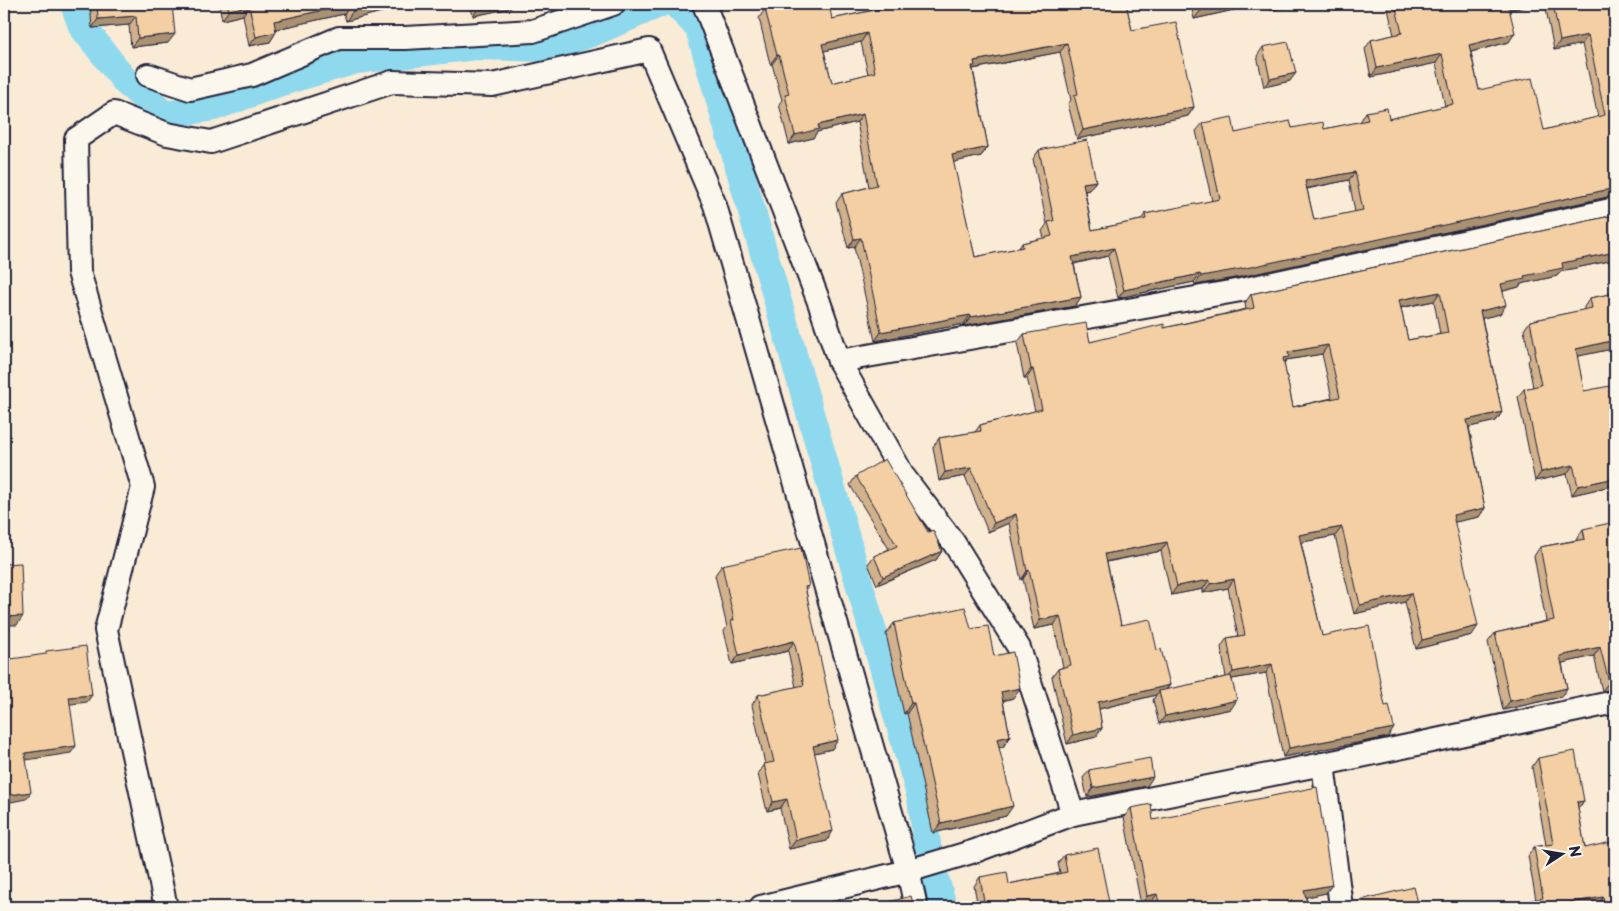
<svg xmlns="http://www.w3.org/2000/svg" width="1619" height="911" font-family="'Playpen Sans',sans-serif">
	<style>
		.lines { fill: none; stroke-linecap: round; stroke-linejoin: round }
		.canal { stroke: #8ed9ee; stroke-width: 28 }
		.street-casing { stroke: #22223b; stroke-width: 26 }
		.street { stroke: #fbf7ec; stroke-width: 22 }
		.wall { fill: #d1b28c; stroke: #22223b; fill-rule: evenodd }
		.shaded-wall { fill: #aa9172; stroke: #22223b }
		.building { fill: #f3cfa3; stroke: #22223b; fill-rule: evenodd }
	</style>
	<rect width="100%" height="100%" fill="#f9ebd6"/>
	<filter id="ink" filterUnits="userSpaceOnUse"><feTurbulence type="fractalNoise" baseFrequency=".02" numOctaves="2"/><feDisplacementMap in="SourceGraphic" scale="10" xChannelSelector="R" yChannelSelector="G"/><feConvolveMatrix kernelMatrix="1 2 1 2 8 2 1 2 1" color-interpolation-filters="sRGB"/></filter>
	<g filter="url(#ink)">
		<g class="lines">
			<g class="canal">
				<path d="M 74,4 L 82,26 L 126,82 L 165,115 L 214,107 L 281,82 L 356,60 L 476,46 L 550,48 L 599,30 L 659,4"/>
				<path d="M 676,4 L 699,28 L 921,798 L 928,852 L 943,907"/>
			</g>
			<defs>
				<g id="street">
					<path d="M 704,4 L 819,302 L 839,361 L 904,477 L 954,543 L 1019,648 L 1073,814"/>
					<path d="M 148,75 L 190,89 L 252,75 L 339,38 L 405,38 L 533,31 L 613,4"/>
					<path d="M 839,361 L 1241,290 L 1615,209"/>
					<path d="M 1323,764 L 1341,907"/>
					<path d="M 166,907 L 106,630 L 143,487 L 79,272 L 76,139 L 114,113 L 167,134 L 211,142 L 392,82 L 492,85 L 649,50 L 715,205 L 908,871 L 916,907"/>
					<path d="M 761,907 L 908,871 L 975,851 L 1073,814 L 1323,764 L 1615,702"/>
				</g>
			</defs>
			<use href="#street" class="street-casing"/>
			<use href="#street" class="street"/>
		</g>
		<g class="wall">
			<path d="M 90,4 L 196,4 L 172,9 L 168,43 L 131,47 L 129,25 L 92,28 Z"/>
			<path d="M 219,4 L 401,4 L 397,8 L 346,21 L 344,14 L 276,29 L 276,32 L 270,42 L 249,46 L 243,15 L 222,20 Z"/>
			<path d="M 470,4 L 516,4 L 514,4 L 511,8 L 473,16 Z"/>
			<path d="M 897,4 L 1126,4 L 1132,30 L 1194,107 L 1188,116 L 1077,139 L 1068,104 L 1071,100 L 1060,52 L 973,69 L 988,147 L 981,156 L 953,162 L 975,257 L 1019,248 L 1022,243 L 1044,238 L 1042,231 L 1047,224 L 1033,159 L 1039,150 L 1096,181 L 1089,190 L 1085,191 L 1092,230 L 1141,220 L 1145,214 L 1212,201 L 1196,131 L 1203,123 L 1235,133 L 1292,128 L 1324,129 L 1360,122 L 1366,112 L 1389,119 L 1445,106 L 1436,63 L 1371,77 L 1365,49 L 1371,40 L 1394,35 L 1387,5 L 1381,6 L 1381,4 L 1538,4 L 1510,10 L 1509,42 L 1471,52 L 1479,90 L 1544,130 L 1598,117 L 1582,44 L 1554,50 L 1545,4 L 1615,4 L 1612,196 L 1240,277 L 1195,285 L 1194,282 L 1118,298 L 1108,256 L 1074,264 L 1081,297 L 1075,306 L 964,326 L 964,324 L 875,341 L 854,247 L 848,248 L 836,203 L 842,194 L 869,187 L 857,122 L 817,132 L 813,138 L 789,144 L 779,104 L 782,100 L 772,64 L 770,64 L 759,18 L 765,9 L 832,19 L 897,5 ZM 861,42 L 868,74 L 832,83 L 824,51 ZM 1349,180 L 1355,212 L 1314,220 L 1307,189 Z"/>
			<path d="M 1191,4 L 1260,4 L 1194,19 Z"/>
			<path d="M 1269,4 L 1305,4 L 1270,10 Z"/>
			<path d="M 1263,47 L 1290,81 L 1264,87 L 1257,56 Z"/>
			<path d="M 1615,215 L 1615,288 L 1609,261 L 1561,271 L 1557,276 L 1521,284 L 1519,287 L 1503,291 L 1500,314 L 1482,318 L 1502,412 L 1496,421 L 1469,427 L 1485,508 L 1479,517 L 1454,522 L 1472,635 L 1416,649 L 1405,602 L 1354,614 L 1335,536 L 1301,542 L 1322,636 L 1388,737 L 1283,757 L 1266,673 L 1232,679 L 1231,709 L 1159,724 L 1153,700 L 1156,695 L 1099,709 L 1102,728 L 1096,737 L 1067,744 L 1052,677 L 1058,669 L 1063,667 L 1054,625 L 1034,629 L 1023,579 L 1021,580 L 1009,523 L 988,532 L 965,476 L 939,481 L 933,447 L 939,438 L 975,432 L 980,425 L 1035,411 L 1027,378 L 1024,378 L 1017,343 L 1024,334 L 1090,342 L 1164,328 L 1246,309 L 1245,303 L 1251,294 ZM 1434,301 L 1440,334 L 1408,340 L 1401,308 ZM 1322,354 L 1332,398 L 1293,407 L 1284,364 L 1286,360 ZM 1161,551 L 1171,595 L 1203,589 L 1203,593 L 1228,588 L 1238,636 L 1227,638 L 1221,647 L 1226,677 L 1166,690 L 1170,685 L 1157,650 L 1121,625 L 1107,562 Z"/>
			<path d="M 1615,293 L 1615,362 L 1612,349 L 1577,356 L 1584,391 L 1615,485 L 1572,495 L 1567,474 L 1535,481 L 1518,397 L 1524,389 L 1533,387 L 1528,361 L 1530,359 L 1524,330 L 1530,321 L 1584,310 L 1584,307 L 1590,298 Z"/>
			<path d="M 856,476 L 928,532 L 942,551 L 936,560 L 877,585 L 868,564 L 874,556 L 889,549 L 850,485 Z"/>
			<path d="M 1583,529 L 1613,689 L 1602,691 L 1594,656 L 1562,663 L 1567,688 L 1561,697 L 1503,710 L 1488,642 L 1495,633 L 1546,621 L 1534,556 L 1540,547 L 1577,540 L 1577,538 Z"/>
			<path d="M 722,565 L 809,586 L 806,590 L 832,749 L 814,753 L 827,841 L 789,849 L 780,808 L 767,811 L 758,774 L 765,764 L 752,705 L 758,695 L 796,687 L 788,651 L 732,664 L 724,631 L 727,627 L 715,575 Z"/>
			<path d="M 894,623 L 971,629 L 994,656 L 1013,698 L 1003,701 L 1010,736 L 1003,747 L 999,747 L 1006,816 L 933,833 L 907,713 L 904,714 L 886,634 Z"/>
			<path d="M 1538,758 L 1584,801 L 1578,809 L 1585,848 L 1615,907 L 1597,907 L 1597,906 L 1536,900 L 1528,856 L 1534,847 L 1546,845 L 1532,767 Z"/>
			<path d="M 1089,770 L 1147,786 L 1087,797 L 1083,778 Z"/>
			<path d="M 1131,808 L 1153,820 L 1326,893 L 1306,897 L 1308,907 L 1152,907 L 1151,903 L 1141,905 L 1124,817 Z"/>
			<path d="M 1064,855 L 1110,907 L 978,907 L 974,886 L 980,877 L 1009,884 L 1060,873 L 1058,863 Z"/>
		</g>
		<g class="shaded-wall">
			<path d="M 169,4 L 196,4 L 165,10 Z"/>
			<path d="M 351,4 L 344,14 L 268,31 L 274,21 Z"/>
			<path d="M 384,4 L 401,4 L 397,8 L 346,21 L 353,11 Z"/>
			<path d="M 495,4 L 516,4 L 514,4 L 511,8 L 473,16 L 479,7 Z"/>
			<path d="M 1228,4 L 1260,4 L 1194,19 L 1201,10 Z"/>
			<path d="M 1274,4 L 1305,4 L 1270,10 Z"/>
			<path d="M 1507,4 L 1538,4 L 1502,11 Z"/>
			<path d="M 249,6 L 243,15 L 222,20 L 229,10 Z"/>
			<path d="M 136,16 L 129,25 L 92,28 L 98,19 Z"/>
			<path d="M 276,32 L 270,42 L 249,46 L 256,37 Z"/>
			<path d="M 867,33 L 861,42 L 816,53 L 822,44 Z"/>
			<path d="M 1515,33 L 1509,42 L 1463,54 L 1469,45 Z"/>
			<path d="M 175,34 L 168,43 L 131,47 L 138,38 Z"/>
			<path d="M 1588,35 L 1582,44 L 1554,50 L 1560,41 Z"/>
			<path d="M 1067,43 L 1060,52 L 972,69 L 974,61 Z"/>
			<path d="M 1442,54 L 1436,63 L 1371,77 L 1377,68 Z"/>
			<path d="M 777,55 L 779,55 L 772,64 L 770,64 Z"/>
			<path d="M 1296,73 L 1290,81 L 1264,87 L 1270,79 Z"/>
			<path d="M 1194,107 L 1188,116 L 1077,139 L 1083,130 Z"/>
			<path d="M 863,114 L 857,122 L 817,132 L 813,138 L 789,144 L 795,135 L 818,125 Z"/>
			<path d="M 988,147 L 981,156 L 946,164 L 952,155 Z"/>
			<path d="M 1355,172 L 1349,180 L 1299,190 L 1305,181 Z"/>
			<path d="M 1096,181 L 1089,190 L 1077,192 L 1083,183 Z"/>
			<path d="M 1615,188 L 1615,196 L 1612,196 L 1240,277 L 1195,285 L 1201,276 Z"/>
			<path d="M 861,238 L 854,247 L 848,248 L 854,239 Z"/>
			<path d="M 1114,248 L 1108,256 L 1066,265 L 1072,257 Z"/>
			<path d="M 1615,252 L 1609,261 L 1561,271 L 1557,276 L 1521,284 L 1519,287 L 1495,293 L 1501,284 L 1562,263 Z"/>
			<path d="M 1200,274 L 1194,282 L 1118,298 L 1124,290 Z"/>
			<path d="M 1440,292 L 1434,301 L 1393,309 L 1399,300 Z"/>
			<path d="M 1081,297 L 1075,306 L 964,326 L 971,317 Z"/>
			<path d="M 1506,305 L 1500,314 L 1474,320 L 1480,311 Z"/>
			<path d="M 970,315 L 964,324 L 875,341 L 881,332 Z"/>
			<path d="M 1615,340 L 1615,345 L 1612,349 L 1570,358 L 1576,349 Z"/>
			<path d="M 1328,345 L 1322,354 L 1286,360 L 1282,366 L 1277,367 L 1288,352 Z"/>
			<path d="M 1031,369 L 1033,369 L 1027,378 L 1024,378 Z"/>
			<path d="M 1502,412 L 1496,421 L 1461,429 L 1467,420 Z"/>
			<path d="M 1573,465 L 1567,474 L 1535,481 L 1541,472 Z"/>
			<path d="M 971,468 L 965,476 L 939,481 L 945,472 Z"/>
			<path d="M 1615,478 L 1615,485 L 1572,495 L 1578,486 Z"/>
			<path d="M 1485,508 L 1479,517 L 1446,524 L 1453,515 Z"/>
			<path d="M 1016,514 L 1009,523 L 988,532 L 994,523 Z"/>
			<path d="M 1342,527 L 1335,536 L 1293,544 L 1299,535 Z"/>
			<path d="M 1167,542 L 1161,551 L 1099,563 L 1105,554 Z"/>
			<path d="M 942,551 L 936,560 L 877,585 L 883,577 Z"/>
			<path d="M 1029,570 L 1023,579 L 1021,580 L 1027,571 Z"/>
			<path d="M 1234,579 L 1228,588 L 1203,593 L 1210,584 Z"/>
			<path d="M 1209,580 L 1203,589 L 1171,595 L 1177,586 Z"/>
			<path d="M 1411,593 L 1405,602 L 1354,614 L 1360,605 Z"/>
			<path d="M 23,616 L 17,625 L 4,625 L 4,617 Z"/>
			<path d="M 1060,616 L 1054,625 L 1034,629 L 1040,620 Z"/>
			<path d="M 1478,626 L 1472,635 L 1416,649 L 1422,640 Z"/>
			<path d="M 794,641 L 788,651 L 732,664 L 739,655 Z"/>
			<path d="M 1600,647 L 1594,656 L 1554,665 L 1560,656 Z"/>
			<path d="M 1272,664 L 1266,673 L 1226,680 L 1233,672 Z"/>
			<path d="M 1615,681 L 1615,690 L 1613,689 L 1602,691 L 1609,682 Z"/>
			<path d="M 1170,685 L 1163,693 L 1159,691 L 1156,695 L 1091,711 L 1098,702 Z"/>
			<path d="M 1020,688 L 1013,698 L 994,703 L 1001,692 Z"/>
			<path d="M 1567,688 L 1561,697 L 1503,710 L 1510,701 Z"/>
			<path d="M 92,695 L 87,702 L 64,705 L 69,697 Z"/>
			<path d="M 1237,700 L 1231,709 L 1159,724 L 1165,716 Z"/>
			<path d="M 911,703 L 914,703 L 907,713 L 904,714 Z"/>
			<path d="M 1102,728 L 1096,737 L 1067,744 L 1073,735 Z"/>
			<path d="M 1394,728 L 1388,737 L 1283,757 L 1289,748 Z"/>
			<path d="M 1010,736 L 1003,747 L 990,749 L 997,739 Z"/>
			<path d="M 838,740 L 832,749 L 806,755 L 813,746 Z"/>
			<path d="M 76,746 L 71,753 L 20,761 L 25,753 Z"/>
			<path d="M 1153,777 L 1147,786 L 1087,797 L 1093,788 Z"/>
			<path d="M 31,792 L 26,799 L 6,803 L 4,804 L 4,798 L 10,795 Z"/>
			<path d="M 787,799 L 780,808 L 767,811 L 773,802 Z"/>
			<path d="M 1584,801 L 1578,809 L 1577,802 Z"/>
			<path d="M 1013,806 L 1006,816 L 933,833 L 941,823 Z"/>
			<path d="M 833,831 L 827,841 L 789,849 L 796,840 Z"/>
			<path d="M 1332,885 L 1326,893 L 1298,899 L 1304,890 Z"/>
			<path d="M 1157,894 L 1151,903 L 1141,905 L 1147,896 Z"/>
			<path d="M 1603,897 L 1597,906 L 1589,907 L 1555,907 L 1556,905 Z"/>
		</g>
		<g class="building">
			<path d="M 97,4 L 172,4 L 175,34 L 138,38 L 136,16 L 98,19 Z"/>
			<path d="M 227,4 L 384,4 L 353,11 L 351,4 L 274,21 L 276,32 L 256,37 L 249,6 L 229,10 Z"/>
			<path d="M 478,4 L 495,4 L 479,7 Z"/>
			<path d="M 785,4 L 829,4 L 832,19 L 903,4 L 1126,4 L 1132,30 L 1176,22 L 1194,107 L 1083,130 L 1074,95 L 1078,94 L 1067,43 L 974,61 L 975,66 L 972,66 L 988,147 L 952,155 L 975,257 L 1023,247 L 1022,243 L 1052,236 L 1048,222 L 1054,221 L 1039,150 L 1087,140 L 1096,181 L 1083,183 L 1092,230 L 1146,219 L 1145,214 L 1220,199 L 1203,123 L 1232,117 L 1235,133 L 1290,121 L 1292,128 L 1323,122 L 1324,129 L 1368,120 L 1366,112 L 1387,108 L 1389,119 L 1453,104 L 1442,54 L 1377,68 L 1371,40 L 1402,33 L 1395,4 L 1508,4 L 1515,33 L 1469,45 L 1479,90 L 1532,78 L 1544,130 L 1605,115 L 1588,35 L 1560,41 L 1553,4 L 1615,4 L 1615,188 L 1246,268 L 1201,276 L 1200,274 L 1124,290 L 1114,248 L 1072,257 L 1081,297 L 971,317 L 970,315 L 881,332 L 861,238 L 854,239 L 842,194 L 877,185 L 863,114 L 818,125 L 819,129 L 795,135 L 785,95 L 789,94 L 779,55 L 777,55 L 765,9 ZM 867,33 L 875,72 L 832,83 L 822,44 ZM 1355,172 L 1363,210 L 1314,220 L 1305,181 Z"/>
			<path d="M 1199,4 L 1228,4 L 1201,10 Z"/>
			<path d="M 1288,42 L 1296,73 L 1270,79 L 1263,47 Z"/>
			<path d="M 1615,215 L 1615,252 L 1562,263 L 1563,268 L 1524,276 L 1525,279 L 1501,284 L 1506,305 L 1480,311 L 1502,412 L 1467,420 L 1485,508 L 1453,515 L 1478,626 L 1422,640 L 1411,593 L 1360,605 L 1342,527 L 1299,535 L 1322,636 L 1369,626 L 1385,706 L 1389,705 L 1394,728 L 1289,748 L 1272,664 L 1233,672 L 1227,638 L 1245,635 L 1234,579 L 1210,584 L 1209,580 L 1177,586 L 1167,542 L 1105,554 L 1121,625 L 1150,619 L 1157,650 L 1161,649 L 1170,685 L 1098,702 L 1102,728 L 1073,735 L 1058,669 L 1071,665 L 1060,616 L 1040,620 L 1029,570 L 1027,571 L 1016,514 L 994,523 L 971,468 L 945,472 L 939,438 L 981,431 L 980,425 L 1042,409 L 1033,369 L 1031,369 L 1024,334 L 1086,323 L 1090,342 L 1164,324 L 1164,328 L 1254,308 L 1251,294 ZM 1440,292 L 1448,333 L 1408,340 L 1399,300 ZM 1328,345 L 1340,397 L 1293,407 L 1283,358 L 1289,357 L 1288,352 Z"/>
			<path d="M 1615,293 L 1615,340 L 1576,349 L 1584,391 L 1615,385 L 1615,478 L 1578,486 L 1573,465 L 1541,472 L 1524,389 L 1541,385 L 1534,352 L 1536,352 L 1530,321 L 1592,308 L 1590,298 Z"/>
			<path d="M 885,459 L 928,532 L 933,530 L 942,551 L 883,577 L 874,556 L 897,546 L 856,476 Z"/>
			<path d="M 1615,522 L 1615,681 L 1609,682 L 1600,647 L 1560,656 L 1567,688 L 1510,701 L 1495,633 L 1554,620 L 1540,547 L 1585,539 L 1583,529 Z"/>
			<path d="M 801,548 L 809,586 L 805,587 L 838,740 L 813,746 L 833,831 L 796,840 L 787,799 L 773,802 L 764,764 L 774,762 L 758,695 L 804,685 L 794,641 L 739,655 L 731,621 L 734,620 L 722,565 Z"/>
			<path d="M 21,563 L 23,616 L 4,617 L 4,564 Z"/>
			<path d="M 965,607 L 971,629 L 988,626 L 994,656 L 1013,652 L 1020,688 L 1001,692 L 1010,736 L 997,739 L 1013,806 L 941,823 L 914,703 L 911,703 L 894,623 Z"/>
			<path d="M 86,646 L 92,695 L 69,697 L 76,746 L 25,753 L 31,792 L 10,795 L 10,797 L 4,798 L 4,660 L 46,654 L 46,651 Z"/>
			<path d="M 1231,676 L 1237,700 L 1165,716 L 1159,691 Z"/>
			<path d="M 1575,751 L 1584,801 L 1577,802 L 1585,848 L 1615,841 L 1615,907 L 1605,907 L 1603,897 L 1556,905 L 1557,907 L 1494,907 L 1543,898 L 1534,847 L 1553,844 L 1538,758 Z"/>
			<path d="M 1150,758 L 1153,777 L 1093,788 L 1089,770 Z"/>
			<path d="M 1317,787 L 1332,885 L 1304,890 L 1308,907 L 1160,907 L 1157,894 L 1147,896 L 1131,808 L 1151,804 L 1153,820 Z"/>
			<path d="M 1098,848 L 1110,907 L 985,907 L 980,877 L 1007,872 L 1009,884 L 1067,872 L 1064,855 Z"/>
			<path d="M 1414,887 L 1419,907 L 1358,907 L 1357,906 L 1360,900 Z"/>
			<path d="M 911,896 L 914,907 L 871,907 Z"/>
		</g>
	</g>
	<rect width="1619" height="911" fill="none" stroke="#fbf7ec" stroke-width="20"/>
	<rect x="10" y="10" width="1599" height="891" fill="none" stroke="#22223b" stroke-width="2" filter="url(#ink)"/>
	<g transform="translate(1562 854) rotate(78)" stroke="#fbf7ec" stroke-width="4" paint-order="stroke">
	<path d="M0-4L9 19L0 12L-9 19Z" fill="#22223b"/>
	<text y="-8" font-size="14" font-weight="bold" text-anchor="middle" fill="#22223b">N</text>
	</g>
</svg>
